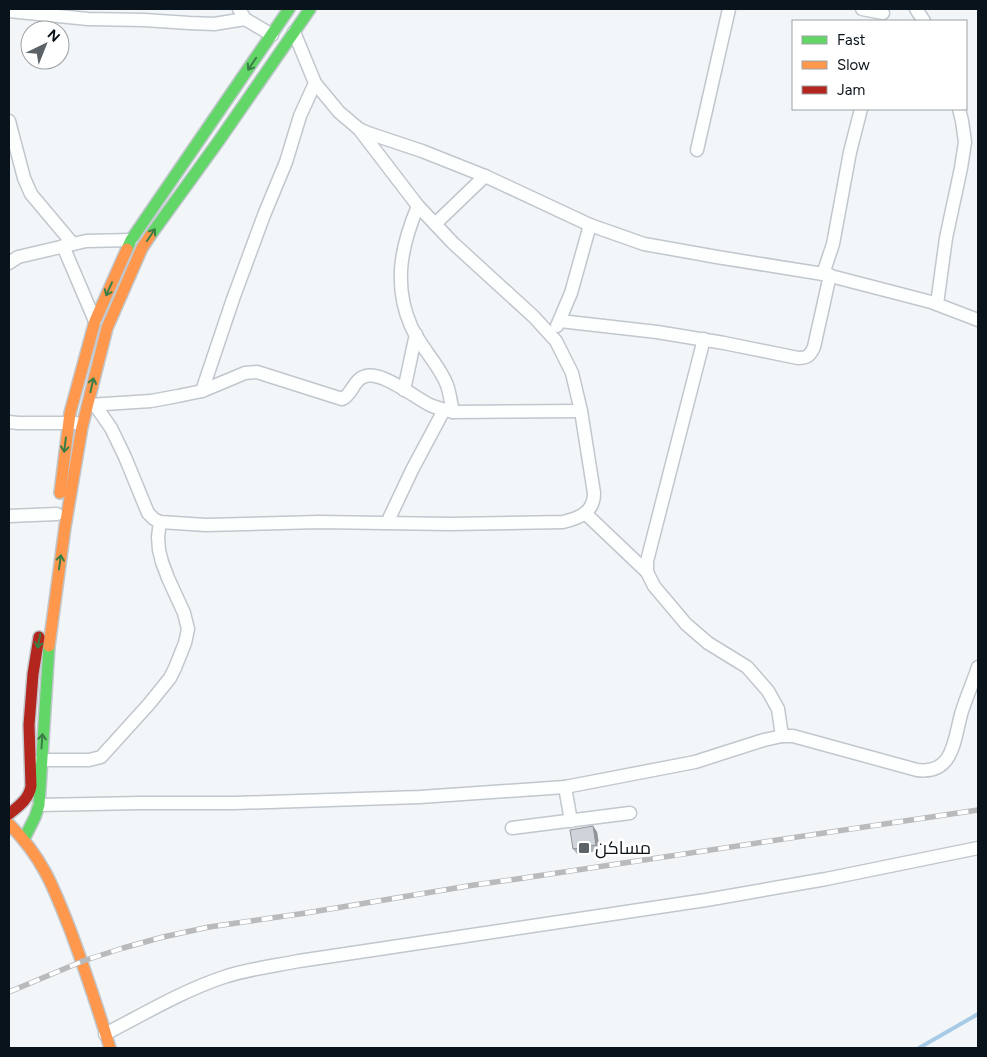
<svg xmlns="http://www.w3.org/2000/svg" width="987" height="1057" font-family="Figtree,Cairo,sans-serif">
	<style>
		.lines { fill: none; stroke-linecap: round; stroke-linejoin: round }
		.stream { stroke: #a7cbe7; stroke-width: 4 }
		.street-casing { stroke: #c0c7cd; stroke-width: 15 }
		.fast-casing { stroke: #c0c7cd; stroke-width: 14 }
		.slow-casing { stroke: #c0c7cd; stroke-width: 14 }
		.jam-casing { stroke: #c0c7cd; stroke-width: 14 }
		.street { stroke: #fdfefe; stroke-width: 12 }
		.fast { stroke: #63d668; stroke-width: 11 }
		.slow { stroke: #ff974d; stroke-width: 11 }
		.jam { stroke: #b3261e; stroke-width: 11 }
		.rail-casing { stroke: #b8babc; stroke-width: 5.5 }
		.rail { stroke: #fff; stroke-width: 4; stroke-dasharray: 11; stroke-linecap: butt }
		.wall { fill: #b1b6bb }
		.shaded-wall { fill: #909499 }
		.building { fill: #ced4da; stroke: #909499 }
		.oneway { stroke: #3a7e45 }
		.poi-dot { fill: #5b6268; stroke: #fff; stroke-width: 2 }
		.labels { text-anchor: middle; dominant-baseline: central; stroke-width: 5; stroke-linejoin: round; paint-order: stroke }
		.poi-label { font-size: 18px; fill: #09131b; stroke: #fff; text-anchor: start }
	</style>
	<rect width="100%" height="100%" fill="#f3f6f8"/>
	<g class="lines">
		<path class="stream" d="M 919,1048 L 978,1014"/>
		<defs>
			<g id="street">
				<path d="M 239,9 L 245,19 L 272,35"/>
				<path d="M 862,9 L 883,13"/>
				<path d="M 916,9 L 924,21"/>
				<path d="M 9,11 L 88,19 L 144,20 L 189,23 L 214,24 L 245,19"/>
				<path d="M 294,32 L 315,83 L 339,112 L 359,129 L 368,133 L 422,151 L 485,176 L 590,225 L 644,244 L 717,257 L 823,274 L 931,302 L 978,320"/>
				<path d="M 9,121 L 24,178 L 31,194 L 73,244"/>
				<path d="M 697,150 L 729,9"/>
				<path d="M 418,206 C 401,246 393,285 411,326 C 420,347 439,364 447,385 C 450,394 451,403 453,412"/>
				<path d="M 435,224 L 485,176"/>
				<path d="M 63,246 L 95,321"/>
				<path d="M 9,263 L 18,257 L 86,241 L 131,240"/>
				<path d="M 823,274 L 833,244 L 850,152 L 861,109"/>
				<path d="M 937,304 L 946,238 L 961,168 L 965,142 L 962,121 L 959,109"/>
				<path d="M 560,321 L 657,332 L 724,343 L 798,358 C 807,358 810,356 814,347 L 830,275"/>
				<path d="M 557,326 L 571,293 L 590,225"/>
				<path d="M 704,339 L 647,561 L 647,572 L 654,586 L 686,624 L 708,643 L 747,667 L 768,691 L 778,709 L 782,736"/>
				<path d="M 404,390 L 416,334"/>
				<path d="M 202,391 L 233,299 L 264,215 L 286,162 L 300,116 L 315,83"/>
				<path d="M 89,405 L 151,401 L 178,396 L 202,391 L 245,373 L 257,372 L 342,399 C 352,395 353,381 363,377 C 380,369 414,397 430,405 C 437,408 445,410 453,412 L 581,411"/>
				<path d="M 95,405 L 111,428 L 125,457 L 148,513 L 154,519 L 160,522 L 206,525 L 319,522 L 450,524 L 563,522 C 579,518 594,513 594,493 L 581,411 L 572,373 L 556,341 L 534,317 L 453,243 L 418,206 L 359,129"/>
				<path d="M 9,422 L 18,423 L 76,423"/>
				<path d="M 585,513 L 647,572"/>
				<path d="M 9,516 L 57,514"/>
				<path d="M 387,523 L 412,470 L 444,410"/>
				<path d="M 41,760 L 89,760 L 101,757 L 149,704 L 170,678 L 175,668 L 185,643 L 188,629 L 184,613 L 168,578 L 162,562 L 159,550 L 158,537 L 160,522"/>
				<path d="M 565,787 L 571,821"/>
				<path d="M 39,805 L 141,803 L 235,803 L 420,797 L 565,787 L 695,762 L 764,740 L 782,736 L 793,736 L 917,770 C 955,775 954,737 962,711 C 967,696 973,682 978,667"/>
				<path d="M 512,828 L 630,813"/>
				<path d="M 105,1034 C 144,1014 182,991 224,977 C 248,969 274,966 299,961 L 706,900 L 826,879 L 978,848"/>
			</g>
			<g id="fast">
				<path d="M 150,236 L 218,142 L 310,9"/>
				<path d="M 127,249 L 131,240 L 289,9"/>
				<path d="M 24,839 L 35,817 L 39,805 L 49,646"/>
			</g>
			<g id="slow">
				<path d="M 60,493 L 70,413 L 95,321 L 127,249"/>
				<path d="M 49,646 L 65,527 L 82,427 L 107,328 L 142,248 L 150,236"/>
				<path d="M 9,824 C 43,858 54,888 71,932 C 85,970 98,1009 110,1048"/>
			</g>
			<path id="jam" d="M 9,814 C 19,806 29,799 31,786 L 29,725 L 33,674 L 39,637"/>
		</defs>
		<use href="#street" class="street-casing"/>
		<use href="#fast" class="fast-casing"/>
		<use href="#slow" class="slow-casing"/>
		<use href="#jam" class="jam-casing"/>
		<use href="#street" class="street"/>
		<use href="#fast" class="fast"/>
		<use href="#slow" class="slow"/>
		<use href="#jam" class="jam"/>
		<defs>
			<path id="rail" d="M 9,992 L 83,961 L 123,948 L 163,937 L 209,927 L 306,913 L 474,885 L 517,879 L 978,810"/>
		</defs>
		<use href="#rail" class="rail-casing"/>
		<use href="#rail" class="rail"/>
	</g>
	<path class="wall" d="M 593,826 L 597,832 L 600,851 L 577,854 L 573,849 Z"/>
	<path class="shaded-wall" d="M 593,826 L 597,832 L 600,851 L 596,845 Z"/>
	<path class="building" d="M 593,826 L 596,845 L 573,849 L 570,830 Z"/>
	<defs><path id="oneway-shaft" d="M-6 0H5M1.5-3L5.5 0L1.5 3" fill="none" stroke-width="1.6" stroke-linecap="round" stroke-linejoin="round" transform="scale(1.25)"/></defs>
	<g class="oneway">
		<use href="#oneway-shaft" transform="translate(252 64) rotate(124)"/>
		<use href="#oneway-shaft" transform="translate(151 235) rotate(-56)"/>
		<use href="#oneway-shaft" transform="translate(109 289) rotate(114)"/>
		<use href="#oneway-shaft" transform="translate(92 385) rotate(-77)"/>
		<use href="#oneway-shaft" transform="translate(65 445) rotate(97)"/>
		<use href="#oneway-shaft" transform="translate(60 562) rotate(-82)"/>
		<use href="#oneway-shaft" transform="translate(39 641) rotate(101)"/>
		<use href="#oneway-shaft" transform="translate(42 741) rotate(-86)"/>
	</g>
	<rect class="poi-dot" x="578" y="842" width="12" height="12" rx="2.5"/>
	<g class="labels">
		<g class="poi-label">
			<text x="595" y="848">مساكن</text>
		</g>
	</g>
	<rect width="987" height="1057" fill="none" stroke="#09131b" stroke-width="20"/>
	<rect x="792" y="20" width="175" height="90" fill="#ffffff" stroke="#9da1a4"/>
	<rect x="802" y="36" width="25" height="8" fill="#63d668" stroke="#9da1a4"/>
	<text x="837" y="45" font-size="15" fill="#09131b">Fast</text>
	<rect x="802" y="61" width="25" height="8" fill="#ff974d" stroke="#9da1a4"/>
	<text x="837" y="70" font-size="15" fill="#09131b">Slow</text>
	<rect x="802" y="86" width="25" height="8" fill="#b3261e" stroke="#9da1a4"/>
	<text x="837" y="95" font-size="15" fill="#09131b">Jam</text>
	<g transform="translate(45 45) rotate(43)"><circle r="24" fill="#ffffff" stroke="#9da1a4"/>
	<path d="M0-4L9 19L0 12L-9 19Z" fill="#5b6268"/>
	<text y="-8" font-size="14" font-weight="bold" text-anchor="middle" fill="#09131b">N</text>
	</g>
</svg>
